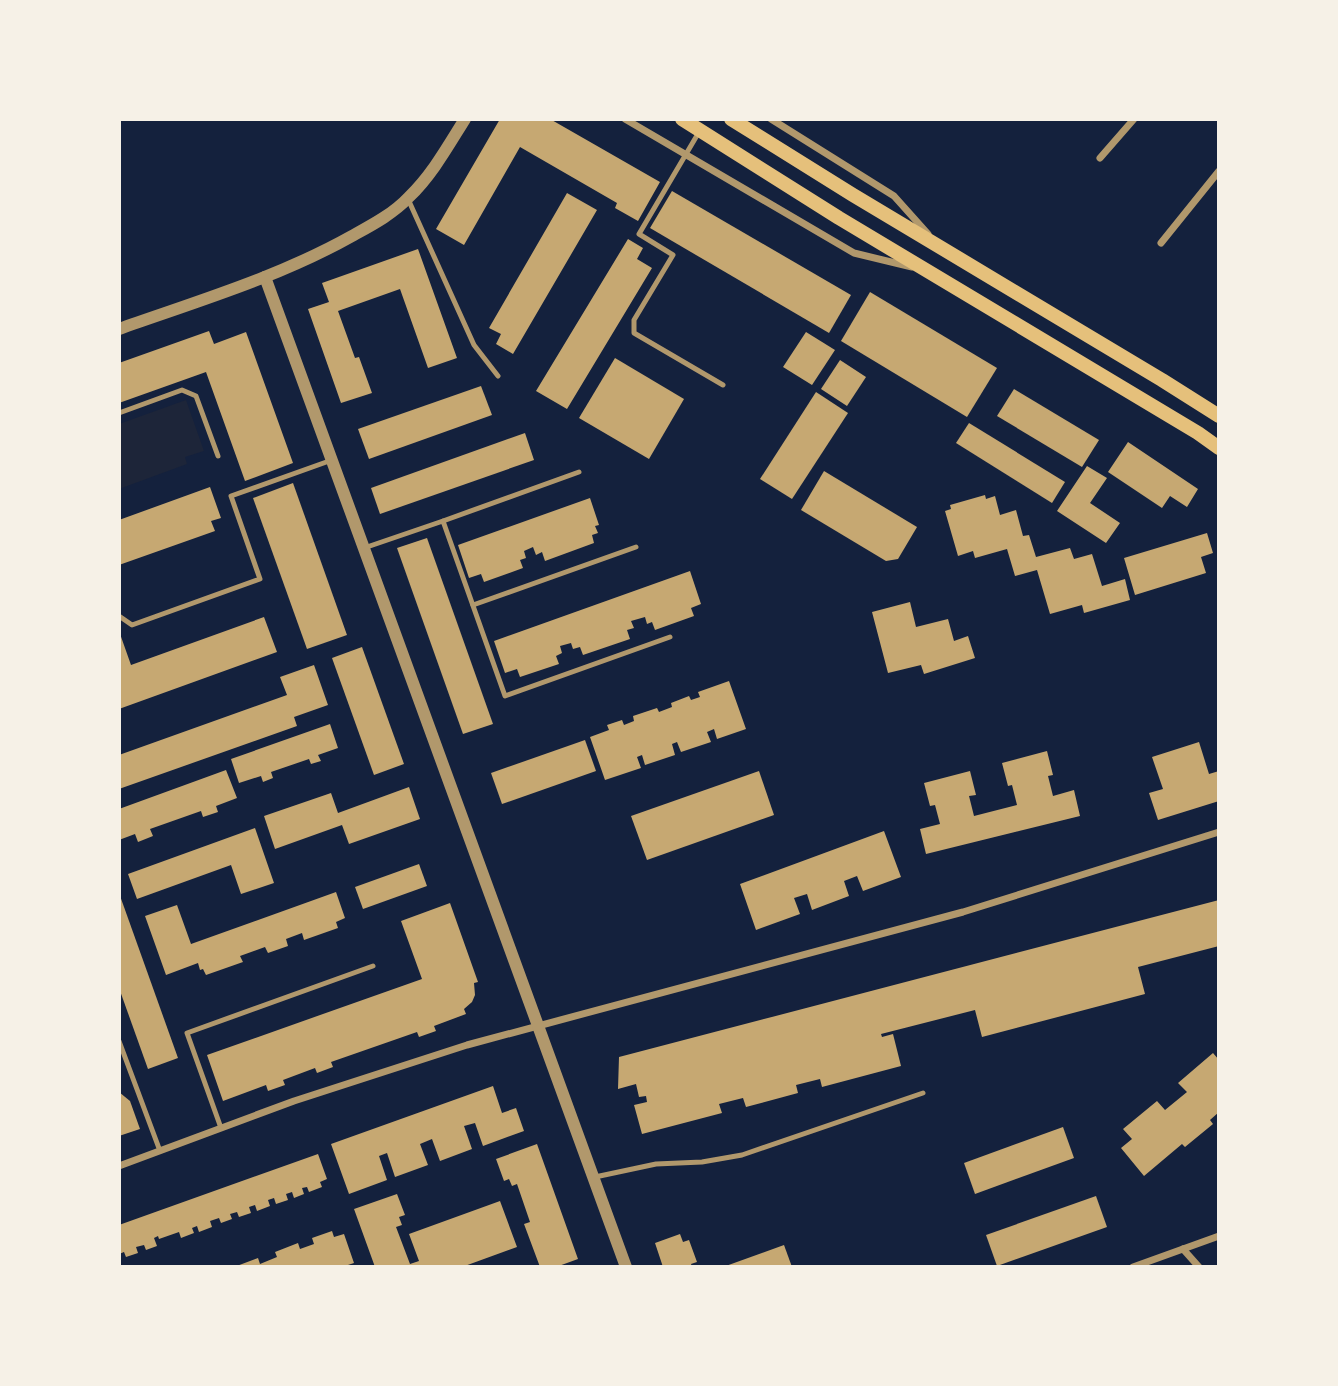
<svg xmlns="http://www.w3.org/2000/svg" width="1338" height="1386" font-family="'Nunito Sans',sans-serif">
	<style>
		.green { fill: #1d2539 }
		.building { fill: #c6a872 }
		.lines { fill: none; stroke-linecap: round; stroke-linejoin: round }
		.service { stroke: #b1986c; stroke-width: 5 }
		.minor { stroke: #b1986c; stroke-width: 7 }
		.tertiary { stroke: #b1986c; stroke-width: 12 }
		.secondary { stroke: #e5c07b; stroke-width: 14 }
	</style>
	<rect width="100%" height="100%" fill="#14213d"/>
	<path class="green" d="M 186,400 L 204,451 L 185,457 L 187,464 L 119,489 L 119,424 Z"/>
	<g class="building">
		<path d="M 500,119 L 540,119 L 544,121 L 545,119 L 550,119 L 660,182 L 638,221 L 615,208 L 617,203 L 520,147 L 464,245 L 436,229 Z"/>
		<path d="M 672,191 L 851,295 L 829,333 L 650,228 Z"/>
		<path d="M 567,193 L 597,210 L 513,354 L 496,344 L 501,334 L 489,328 Z"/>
		<path d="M 628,239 L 643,248 L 637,259 L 652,268 L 567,409 L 536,391 Z"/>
		<path d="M 418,249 L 457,358 L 428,368 L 400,289 L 338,311 L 355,358 L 359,357 L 372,393 L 341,403 L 308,309 L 329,302 L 322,283 Z"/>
		<path d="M 870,292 L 997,368 L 967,417 L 841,341 Z"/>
		<path d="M 209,331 L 214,344 L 246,332 L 293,463 L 245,481 L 206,372 L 119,403 L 119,363 Z"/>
		<path d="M 806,332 L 835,350 L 812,385 L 783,367 Z"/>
		<path d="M 615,358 L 684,399 L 649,459 L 579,418 Z"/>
		<path d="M 840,360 L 866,377 L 847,406 L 821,389 Z"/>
		<path d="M 481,386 L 492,415 L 369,459 L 358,429 Z"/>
		<path d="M 1014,389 L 1099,440 L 1082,467 L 997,416 Z"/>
		<path d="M 816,392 L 848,413 L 792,499 L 760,479 Z"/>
		<path d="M 969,423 L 1065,482 L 1052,503 L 956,443 Z"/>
		<path d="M 525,433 L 534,460 L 380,514 L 371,488 Z"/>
		<path d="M 1128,442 L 1198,489 L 1187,507 L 1170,496 L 1162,508 L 1108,472 Z"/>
		<path d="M 1087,466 L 1107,478 L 1090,503 L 1120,523 L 1106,543 L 1057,511 Z"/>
		<path d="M 824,471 L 917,527 L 898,559 L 886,561 L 801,510 Z"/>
		<path d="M 293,483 L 347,635 L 307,649 L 253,498 Z"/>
		<path d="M 210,487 L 221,518 L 211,521 L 215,531 L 119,565 L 119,520 Z"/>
		<path d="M 985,495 L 986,499 L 995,496 L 1000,515 L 1016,510 L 1023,536 L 1029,535 L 1036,557 L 1070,548 L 1074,559 L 1092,554 L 1102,586 L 1125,579 L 1130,600 L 1084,613 L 1082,605 L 1050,614 L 1037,570 L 1015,576 L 1007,549 L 975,558 L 973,551 L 958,556 L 945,511 L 951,509 L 950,505 Z"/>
		<path d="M 590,498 L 599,525 L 595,526 L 598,533 L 592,535 L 594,543 L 545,561 L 542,552 L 536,555 L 533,547 L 524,551 L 526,558 L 520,560 L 523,568 L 484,582 L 481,574 L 469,578 L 458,545 Z"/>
		<path d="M 1207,533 L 1213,553 L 1201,557 L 1206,573 L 1135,595 L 1124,558 Z"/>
		<path d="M 427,538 L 493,724 L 463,734 L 397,548 Z"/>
		<path d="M 690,571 L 701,604 L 691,608 L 694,616 L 655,630 L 652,622 L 647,624 L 645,617 L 631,621 L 634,628 L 627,630 L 630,639 L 583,655 L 580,647 L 573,649 L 571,643 L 560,646 L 562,653 L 556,656 L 559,664 L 520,677 L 517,669 L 505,673 L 494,641 Z"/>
		<path d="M 910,602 L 916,627 L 948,619 L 954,641 L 968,636 L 975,658 L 924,674 L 921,665 L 888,673 L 872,612 Z"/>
		<path d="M 264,617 L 277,652 L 119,709 L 119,631 L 131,665 Z"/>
		<path d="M 362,647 L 404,764 L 374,775 L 332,658 Z"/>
		<path d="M 314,665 L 328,705 L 294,717 L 297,726 L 119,789 L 119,755 L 287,695 L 280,677 Z"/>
		<path d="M 729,681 L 746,729 L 717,739 L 714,729 L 707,732 L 711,742 L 681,752 L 677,742 L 672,744 L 675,755 L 645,765 L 642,755 L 637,757 L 641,768 L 605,780 L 590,737 L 609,730 L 607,725 L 622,720 L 624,725 L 634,721 L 633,716 L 657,708 L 659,712 L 672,707 L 671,703 L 689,696 L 691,700 L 700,697 L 698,692 Z"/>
		<path d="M 330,724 L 338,748 L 318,755 L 321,761 L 311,764 L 309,759 L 271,772 L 273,778 L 263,782 L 261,776 L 239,783 L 231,759 Z"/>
		<path d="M 585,740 L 596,771 L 502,804 L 491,773 Z"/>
		<path d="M 1199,742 L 1209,774 L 1219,771 L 1219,801 L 1158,820 L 1149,793 L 1163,789 L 1152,757 Z"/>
		<path d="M 1047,751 L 1053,775 L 1048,776 L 1053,796 L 1074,790 L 1080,816 L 926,854 L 920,829 L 940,824 L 935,805 L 930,806 L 924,783 L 970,771 L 976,795 L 969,796 L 974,816 L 1017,805 L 1012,785 L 1008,786 L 1002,763 Z"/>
		<path d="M 226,770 L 237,798 L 216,806 L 218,812 L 203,817 L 201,811 L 150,829 L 153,836 L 138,842 L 135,834 L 119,840 L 119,809 Z"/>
		<path d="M 759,771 L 774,815 L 647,860 L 631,816 Z"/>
		<path d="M 409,787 L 420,819 L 349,844 L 342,825 L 275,849 L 264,816 L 331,793 L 338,813 Z"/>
		<path d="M 255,828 L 274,883 L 241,894 L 231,865 L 137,899 L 128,874 Z"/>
		<path d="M 884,831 L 901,877 L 863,891 L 857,876 L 844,881 L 849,896 L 812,910 L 807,894 L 794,898 L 800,914 L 756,930 L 740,884 Z"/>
		<path d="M 419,864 L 427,886 L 363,909 L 355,887 Z"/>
		<path d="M 336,892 L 345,918 L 336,922 L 338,928 L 304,940 L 302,933 L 286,939 L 288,946 L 268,953 L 265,947 L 240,956 L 243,962 L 206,975 L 203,969 L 200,970 L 198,963 L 166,975 L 145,916 L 177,905 L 191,944 Z"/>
		<path d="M 119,893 L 178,1058 L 148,1069 L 119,988 Z"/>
		<path d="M 1219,900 L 1219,946 L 1138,967 L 1145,994 L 982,1037 L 975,1010 L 881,1034 L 882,1037 L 893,1034 L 901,1066 L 822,1087 L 820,1079 L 796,1085 L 798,1093 L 746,1107 L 743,1098 L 719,1104 L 722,1113 L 642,1134 L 634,1105 L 647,1102 L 646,1096 L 639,1097 L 636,1084 L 618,1089 L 619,1057 Z"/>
		<path d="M 450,903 L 478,982 L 474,983 L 475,995 L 472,1002 L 464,1009 L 466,1014 L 434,1026 L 436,1031 L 419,1037 L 417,1032 L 331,1062 L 333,1067 L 317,1073 L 315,1068 L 283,1080 L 285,1085 L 268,1091 L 266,1085 L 223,1101 L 207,1055 L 422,979 L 401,921 Z"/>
		<path d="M 1213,1053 L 1219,1060 L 1219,1112 L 1210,1120 L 1213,1124 L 1185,1147 L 1182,1144 L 1144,1176 L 1121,1148 L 1132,1139 L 1123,1129 L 1157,1101 L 1165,1110 L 1187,1092 L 1178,1083 Z"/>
		<path d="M 493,1086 L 502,1113 L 516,1108 L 524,1131 L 483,1146 L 475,1123 L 464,1126 L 472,1149 L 440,1161 L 432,1139 L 420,1144 L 428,1165 L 395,1177 L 387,1153 L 379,1156 L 387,1180 L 349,1194 L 331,1144 Z"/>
		<path d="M 119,1092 L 130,1101 L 140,1129 L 119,1136 Z"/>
		<path d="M 1063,1127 L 1074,1158 L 975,1194 L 964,1163 Z"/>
		<path d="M 537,1144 L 578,1259 L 556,1267 L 540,1267 L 524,1224 L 530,1222 L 517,1184 L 512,1186 L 509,1179 L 504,1181 L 496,1159 Z"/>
		<path d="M 318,1154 L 327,1179 L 320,1182 L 322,1187 L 309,1192 L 307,1187 L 302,1188 L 304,1194 L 294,1198 L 292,1192 L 286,1194 L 288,1200 L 276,1204 L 274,1198 L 268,1200 L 270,1206 L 257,1211 L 255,1205 L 249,1207 L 251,1213 L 239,1217 L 237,1212 L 230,1214 L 232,1219 L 221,1223 L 219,1218 L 210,1221 L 212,1227 L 199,1232 L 197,1226 L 192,1228 L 194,1233 L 181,1238 L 179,1232 L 159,1239 L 158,1236 L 154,1238 L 157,1246 L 146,1250 L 144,1245 L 136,1247 L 138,1253 L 126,1257 L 124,1252 L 119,1254 L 119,1225 Z"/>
		<path d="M 397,1194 L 405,1215 L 399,1217 L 402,1225 L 396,1227 L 410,1264 L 419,1261 L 409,1234 L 500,1201 L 517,1247 L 462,1267 L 375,1267 L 354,1209 Z"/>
		<path d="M 1096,1196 L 1107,1227 L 997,1266 L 986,1235 Z"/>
		<path d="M 332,1231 L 334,1237 L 344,1234 L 354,1263 L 342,1267 L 234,1267 L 258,1258 L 260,1264 L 277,1257 L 275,1252 L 298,1243 L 300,1249 L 314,1244 L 312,1238 Z"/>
		<path d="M 680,1234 L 683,1242 L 689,1240 L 697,1262 L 691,1264 L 692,1267 L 663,1267 L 655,1243 Z"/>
		<path d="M 784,1245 L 792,1267 L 723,1267 Z"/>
	</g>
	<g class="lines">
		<g class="service">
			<path d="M 699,132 L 639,234 L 673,255 L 634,320 L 634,333 L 723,385"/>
			<path d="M 408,199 L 474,345 L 498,376"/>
			<path d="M 119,413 L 182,390 L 196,396 L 218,456"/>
			<path d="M 443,521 L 579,472"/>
			<path d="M 364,548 L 443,521 L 505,696 L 670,637"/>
			<path d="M 473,605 L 636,547"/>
			<path d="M 119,616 L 132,625 L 260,579 L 231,496 L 332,460"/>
			<path d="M 119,1041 L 160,1151"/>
			<path d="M 221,1128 L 187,1033 L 373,966"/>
			<path d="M 595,1177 L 656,1164 L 702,1162 L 742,1155 L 923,1093"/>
		</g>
		<g class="minor">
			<path d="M 625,119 L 854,253 L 912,267"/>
			<path d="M 771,119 L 894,196 L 928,234"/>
			<path d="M 1100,158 L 1134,119"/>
			<path d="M 1161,243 L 1219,171"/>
			<path d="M 119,1166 L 294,1101 L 467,1045 L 963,912 L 1219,832"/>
			<path d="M 1183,1249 L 1199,1267"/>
			<path d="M 1133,1267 L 1219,1236"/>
		</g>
		<g class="tertiary">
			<path d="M 265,277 L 626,1267"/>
			<path d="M 119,329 C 198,301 279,277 352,236 C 372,225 393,214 409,197 C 432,175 448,146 465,119"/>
		</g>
		<g class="secondary">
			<path d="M 682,119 L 839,218 L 1198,433 L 1219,448"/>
			<path d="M 731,119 L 853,195 L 1162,380 L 1219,416"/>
		</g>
	</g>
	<rect width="1338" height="1386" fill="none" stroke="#f6f1e7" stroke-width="242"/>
</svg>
